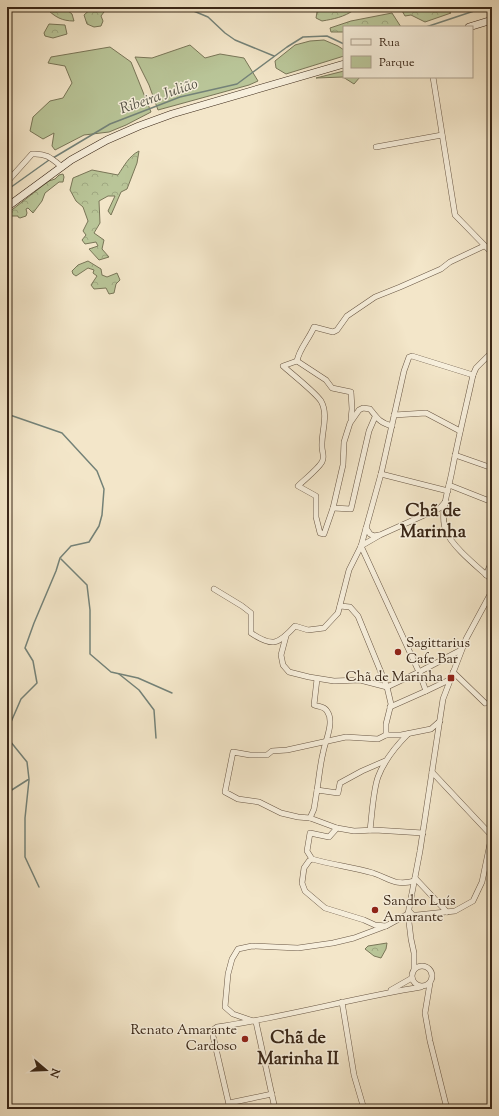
<svg xmlns="http://www.w3.org/2000/svg" width="499" height="1116" font-family="'Sorts Mill Goudy',serif">
	<style>
		.green { fill: #b9c598; stroke: #797658 }
		.forest { fill: url(#forest-crowns); stroke: #797658 }
		.lines { fill: none; stroke-linecap: round; stroke-linejoin: round }
		.stream { stroke: #748278; stroke-width: 1.5 }
		.street-casing { stroke: #685644; stroke-width: 6 }
		.secondary-casing { stroke: #392617; stroke-width: 8 }
		.street { stroke: #f7efdc; stroke-width: 5 }
		.secondary { stroke: #f7efdc; stroke-width: 7 }
		.poi-dot { fill: #8f2418; stroke: #f7efdc; stroke-width: 1.5 }
		.labels { text-anchor: middle; dominant-baseline: central; stroke-width: 3; stroke-linejoin: round; paint-order: stroke }
		.poi-label { font-size: 14px; fill: #392617; stroke: #f7efdc; text-anchor: start }
		.water-label { font-size: 15px; font-style: italic; fill: #565447; stroke: #f7efdc }
		.district-label { font-size: 18px; font-weight: bold; fill: #392617; stroke: #f7efdc }
	</style>
	<defs>
		<pattern id="forest-crowns" width="20" height="18" patternUnits="userSpaceOnUse"><rect width="20" height="18" fill="#b9c598"/><path d="M2 6a3 3 0 1 1 6 0M12 15a3 3 0 1 1 6 0" fill="none" stroke="#a0a982"/></pattern>
	</defs>
	<rect width="100%" height="100%" fill="#f3e6c9"/>
	<filter id="stains"><feTurbulence type="fractalNoise" baseFrequency=".005" numOctaves="4"/><feColorMatrix values="0 0 0 0 .2 0 0 0 0 .09 0 0 0 0 .02 0 0 0 .5 -.17"/></filter>
	<radialGradient id="worn" r=".72"><stop offset=".6" stop-color="#630" stop-opacity="0"/><stop offset="1" stop-color="#630" stop-opacity=".3"/></radialGradient>
	<g class="green">
		<path d="M 324,40 L 338,46 L 344,50 L 344,56 L 286,74 L 276,68 L 275,61 L 295,45 L 310,41 Z"/>
		<path d="M 190,45 L 205,58 L 220,54 L 244,58 L 258,81 L 249,85 L 158,110 L 149,85 L 135,57 L 152,58 Z"/>
		<path d="M 110,47 L 131,62 L 151,112 L 126,125 L 109,132 L 84,135 L 55,150 L 52,146 L 54,133 L 43,139 L 30,131 L 33,117 L 50,101 L 63,98 L 72,83 L 65,66 L 48,63 L 51,57 Z"/>
		<path d="M 344,71 L 344,77 L 360,77 L 354,84 L 343,77 L 316,78 Z"/>
	</g>
	<g class="forest">
		<path d="M 47,7 L 63,7 L 72,14 L 74,21 C 62,21 55,17 47,9 Z"/>
		<path d="M 93,7 L 100,8 L 104,12 L 101,16 L 103,21 L 101,26 L 94,27 L 87,24 L 84,15 Z"/>
		<path d="M 340,7 L 353,7 L 354,10 C 344,17 334,19 322,21 L 316,18 L 317,12 Z"/>
		<path d="M 408,7 L 442,7 L 451,13 L 425,22 L 411,15 L 405,16 L 401,9 Z"/>
		<path d="M 392,13 L 401,27 L 344,27 L 344,32 L 331,32 L 330,28 L 351,21 Z"/>
		<path d="M 49,24 L 65,25 L 67,34 L 53,38 L 45,36 L 44,33 Z"/>
		<path d="M 139,151 L 137,163 L 127,189 L 121,192 L 111,215 L 108,211 L 115,196 L 108,196 L 99,201 L 100,223 L 94,233 L 104,240 L 102,249 L 109,257 L 99,260 L 89,249 L 98,246 L 96,242 L 85,244 L 82,240 L 86,235 L 83,231 L 88,221 L 83,207 L 76,201 L 70,190 L 73,178 L 92,170 L 118,175 C 124,166 129,156 139,151 Z"/>
		<path d="M 63,174 L 64,177 L 63,182 L 59,182 L 45,193 L 42,201 L 33,213 L 28,208 L 26,209 L 27,213 L 26,216 L 20,218 L 18,217 L 18,216 L 12,216 L 8,213 L 41,187 L 49,181 L 55,179 L 59,175 Z"/>
		<path d="M 88,261 L 101,269 L 102,275 L 107,277 L 117,273 L 120,280 L 116,284 L 114,293 L 109,294 L 106,288 L 94,289 L 91,285 L 97,276 L 93,273 L 94,270 L 88,268 L 76,276 L 73,274 L 72,271 L 78,265 Z"/>
		<path d="M 387,943 L 386,949 L 381,958 L 374,956 L 365,949 L 368,946 Z"/>
	</g>
	<g class="lines">
		<g class="stream">
			<path d="M 184,7 L 208,17 L 225,33 L 235,40 L 274,56"/>
			<path d="M 426,27 L 486,7"/>
			<path d="M 53,158 L 110,124 L 180,97 L 237,84 L 287,47 L 303,37 L 327,36 L 344,44"/>
			<path d="M 7,190 L 49,160"/>
			<path d="M 7,414 L 62,433 L 97,471 L 104,489 L 102,515 L 99,526 L 89,542 L 71,546 L 60,558 L 56,571 L 34,623 L 25,648 L 33,661 L 37,683 L 21,699 L 11,722 L 10,741 L 27,762 L 29,779 L 7,793"/>
			<path d="M 61,559 L 87,585 L 90,610 L 90,654 L 111,672 L 138,678 L 172,693"/>
			<path d="M 119,674 L 139,690 L 154,710 L 156,738"/>
			<path d="M 29,780 L 25,818 L 25,857 L 39,887"/>
		</g>
		<defs>
			<g id="street">
				<path d="M 433,77 L 455,215 L 492,253"/>
				<path d="M 376,147 L 442,135"/>
				<path d="M 7,182 L 32,154 C 46,153 51,158 62,167"/>
				<path d="M 492,352 L 476,368 L 473,375 C 466,407 458,439 452,471 C 449,488 439,515 446,531 C 452,547 479,568 492,580"/>
				<path d="M 297,361 L 283,366 C 292,374 315,392 321,401 C 329,415 321,433 322,447 C 322,452 325,457 322,462 C 318,469 304,480 298,486 L 316,496 L 316,517 L 320,533 L 324,534 L 333,508"/>
				<path d="M 297,361 C 299,349 309,339 314,327 L 333,332 L 337,330 L 347,316 L 375,297 L 400,287 L 441,269 L 450,262 L 484,246"/>
				<path d="M 297,361 L 326,380 L 332,388 L 351,392 L 352,409 L 351,419"/>
				<path d="M 394,415 L 426,413 L 460,431"/>
				<path d="M 375,417 L 369,431 L 351,509 L 333,508 L 343,465 L 344,442 L 350,423 L 359,410 L 363,408 L 370,409 C 377,418 380,423 392,426"/>
				<path d="M 455,455 L 492,468"/>
				<path d="M 381,474 L 448,491"/>
				<path d="M 449,485 L 492,502"/>
				<path d="M 446,501 L 440,508 L 380,535 L 361,546 L 381,474 L 404,371 L 409,357 L 412,356 L 473,375"/>
				<path d="M 366,528 L 370,534 L 374,536 L 379,535"/>
				<path d="M 486,575 L 492,561"/>
				<path d="M 214,589 L 242,606 L 251,613 L 251,633 C 272,647 278,645 295,626 L 308,630 L 324,628 L 338,613 L 349,570 L 361,546"/>
				<path d="M 340,606 L 350,607 L 358,616 L 387,687 L 419,672 L 361,546"/>
				<path d="M 286,636 L 281,655 L 283,665 L 289,672 L 309,677 L 334,681 L 360,680 L 387,687 L 391,704 L 386,724 L 386,735 L 378,739 L 346,737 L 287,750 L 272,751 L 267,755 L 250,755 L 233,752 L 225,792 L 238,799 L 259,802 L 281,813 L 298,817 L 310,818 L 337,828"/>
				<path d="M 453,672 L 485,703"/>
				<path d="M 317,679 L 314,705 C 319,707 324,706 327,711 C 335,722 325,741 323,753 C 320,765 319,778 317,790"/>
				<path d="M 449,680 L 426,691 L 419,672 L 461,650"/>
				<path d="M 390,707 L 426,691"/>
				<path d="M 386,735 L 401,735 L 431,729 L 440,721"/>
				<path d="M 432,772 L 492,836"/>
				<path d="M 310,818 L 314,809 L 317,790 L 338,793 L 340,783 L 362,771 L 385,761"/>
				<path d="M 370,830 C 372,815 373,791 378,777 C 384,761 396,746 408,734"/>
				<path d="M 312,859 L 309,861 L 304,868 L 302,883 L 305,891 L 325,908 L 364,920 L 375,925 L 386,926 L 408,914"/>
				<path d="M 415,878 L 447,912"/>
				<path d="M 415,881 C 394,886 391,879 373,873 C 353,867 332,865 312,859 L 307,851 L 310,833 L 329,837 L 337,828 L 354,831 L 375,830 L 423,833"/>
				<path d="M 409,911 L 413,915 L 417,915 L 455,911 L 473,901 L 482,882 L 492,834"/>
				<circle cx="422" cy="976" r="10"/>
				<path d="M 414,969 L 414,953 L 411,939 L 408,914 L 420,851 L 443,699 L 466,639 L 492,591"/>
				<path d="M 430,983 L 425,1013 L 430,1041 L 447,1109"/>
				<path d="M 391,990 L 412,978"/>
				<path d="M 342,1002 L 354,1075 L 364,1109"/>
				<path d="M 229,1103 L 272,1094"/>
				<path d="M 230,1109 L 213,1036 L 213,1030 L 217,1027 C 286,1017 353,998 421,987"/>
				<path d="M 275,1109 L 256,1022 L 233,1014 L 225,1007 L 228,974 L 232,959 L 238,949 L 252,946 L 298,948 L 333,943 L 354,938 L 386,926"/>
			</g>
			<g id="secondary">
				<path d="M 469,27 L 492,20"/>
				<path d="M 7,207 L 71,160 L 107,140 L 139,126 L 172,114 L 344,64"/>
			</g>
		</defs>
		<use href="#street" class="street-casing"/>
		<use href="#secondary" class="secondary-casing"/>
		<use href="#street" class="street"/>
		<use href="#secondary" class="secondary"/>
	</g>
	<g class="poi-dot">
		<circle cx="398" cy="652" r="4"/>
		<rect x="447" y="674" width="8" height="8" rx="2"/>
		<circle cx="375" cy="910" r="4"/>
		<circle cx="245" cy="1039" r="4"/>
	</g>
	<g class="labels">
		<g class="poi-label">
			<text x="406" y="644">Sagittarius<tspan x="406" dy="16">Cafe Bar</tspan></text>
			<text x="443" y="678" text-anchor="end">Chã de Marinha</text>
			<text x="383" y="902">Sandro Luís<tspan x="383" dy="16">Amarante</tspan></text>
			<text x="237" y="1031" text-anchor="end">Renato Amarante<tspan x="237" dy="16">Cardoso</tspan></text>
		</g>
		<g class="water-label">
			<text transform="translate(159 97) rotate(-19)">Ribeira Julião</text>
		</g>
		<g class="district-label">
			<text x="433" y="512">Chã de<tspan x="433" dy="21">Marinha</tspan></text>
			<text x="298" y="1039">Chã de<tspan x="298" dy="21">Marinha II</tspan></text>
		</g>
	</g>
	<rect width="499" height="1116" fill="none" stroke="#f3e6c9" stroke-width="24"/>
	<rect x="8" y="8" width="483" height="1100" fill="none" stroke="#392617" stroke-width="2"/>
	<rect x="12" y="12" width="475" height="1092" fill="none" stroke="#392617"/>
	<rect x="343" y="26" width="130" height="52" fill="#f7efdc" stroke="#ab9f8d"/>
	<rect x="351" y="39" width="20" height="6" fill="#f7efdc" stroke="#ab9f8d"/>
	<text x="379" y="46" font-size="12" fill="#392617">Rua</text>
	<rect x="351" y="56" width="20" height="12" fill="#b9c598" stroke="#ab9f8d"/>
	<text x="379" y="66" font-size="12" fill="#392617">Parque</text>
	<g transform="translate(46 1070) rotate(109)" stroke="#f7efdc" stroke-width="3" paint-order="stroke">
	<path d="M0-3L7 15L0 10L-7 15Z" fill="#392617"/>
	<text y="-6" font-size="11" font-weight="bold" text-anchor="middle" fill="#392617">N</text>
	</g>
	<rect width="100%" height="100%" filter="url(#stains)"/>
	<rect width="100%" height="100%" fill="url(#worn)"/>
</svg>
